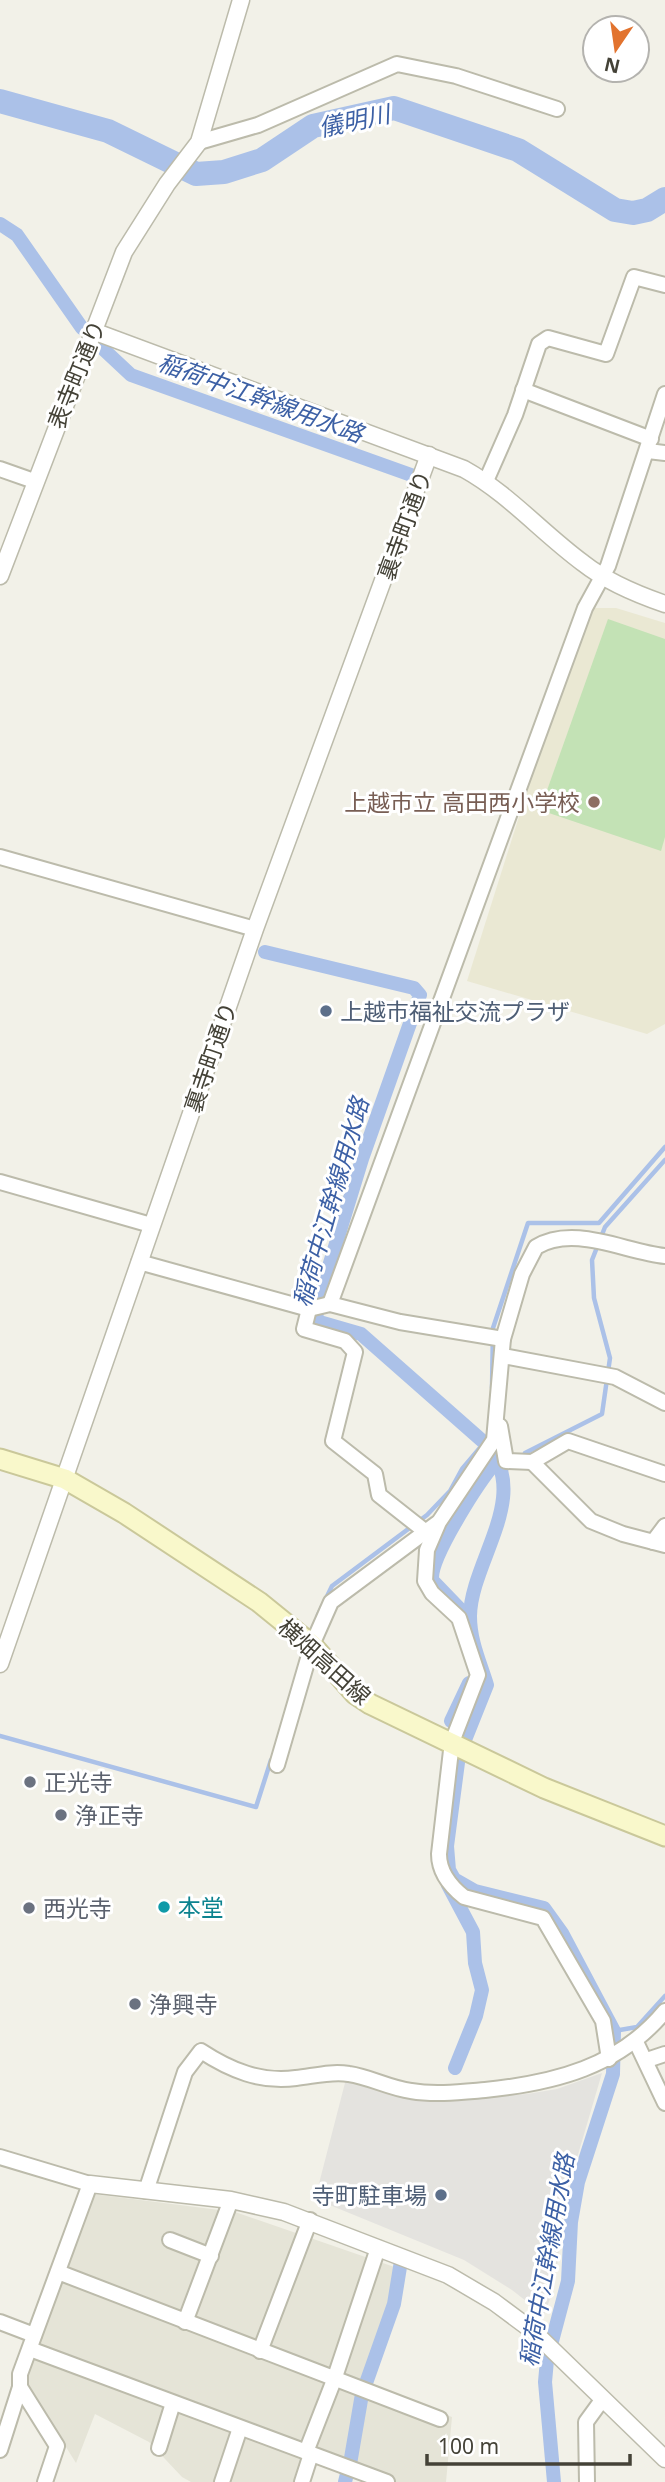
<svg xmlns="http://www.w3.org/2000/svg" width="665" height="2482" font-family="'Noto Sans','Noto Sans JP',sans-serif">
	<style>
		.residential { fill: #e5e4d7 }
		.education { fill: #eae8d3 }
		.green { fill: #c3e2b5 }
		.parking { fill: #e4e3df }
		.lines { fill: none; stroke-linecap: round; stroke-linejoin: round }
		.stream { stroke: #abc1e8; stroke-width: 4.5 }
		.canal { stroke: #abc1e8; stroke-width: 14 }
		.river { stroke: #abc1e8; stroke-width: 24 }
		.minor-casing { stroke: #bcbbab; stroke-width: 18 }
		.tertiary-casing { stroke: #bcbbab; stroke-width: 19 }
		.secondary-casing { stroke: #cac89a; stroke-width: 23 }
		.minor { stroke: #fff; stroke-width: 14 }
		.tertiary { stroke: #fff; stroke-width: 16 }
		.secondary { stroke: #f9f8cb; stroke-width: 19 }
		.education-dot { fill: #8d6e63; stroke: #fff; stroke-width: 2.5 }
		.service-dot { fill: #5c6f8a; stroke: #fff; stroke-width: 2.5 }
		.worship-dot { fill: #6b7280; stroke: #fff; stroke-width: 2.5 }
		.culture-dot { fill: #0f9aa8; stroke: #fff; stroke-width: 2.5 }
		.labels { text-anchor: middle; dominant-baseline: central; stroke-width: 6; stroke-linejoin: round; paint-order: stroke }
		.street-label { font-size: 23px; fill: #444237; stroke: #fff }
		.education-label { font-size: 23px; fill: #785e54; stroke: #fff; text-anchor: end }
		.service-label { font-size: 23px; fill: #4e5e75; stroke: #fff; text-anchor: start }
		.worship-label { font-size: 23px; fill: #5b616d; stroke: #fff; text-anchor: start }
		.culture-label { font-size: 23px; fill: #0d838f; stroke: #fff; text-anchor: start }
		.water-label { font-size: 24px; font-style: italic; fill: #3c60a5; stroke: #fff }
	</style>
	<rect width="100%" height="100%" fill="#f2f1e8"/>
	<path class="residential" d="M 93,2194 L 235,2212 L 403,2270 L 400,2288 L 367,2387 L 452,2417 L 446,2482 L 372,2482 L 316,2463 L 310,2482 L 191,2482 L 182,2477 L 149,2442 L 95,2414 L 76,2463 L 24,2380 Z"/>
	<path class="education" d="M 585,608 L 616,608 L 665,623 L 665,1024 L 647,1034 L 467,981 Z"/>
	<path class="green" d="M 608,619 L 665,639 L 665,837 L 661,851 L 540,810 Z"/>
	<path class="parking" d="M 602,2073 L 567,2192 L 554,2288 L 544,2315 L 512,2290 L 464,2260 L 315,2199 L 346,2079 L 398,2096 L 450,2099 L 527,2094 L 557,2089 Z"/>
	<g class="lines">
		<g class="stream">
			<path d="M 492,1388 L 493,1328 L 528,1223 L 599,1223 L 665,1147"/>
			<path d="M 525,1453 L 602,1414 L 610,1358 L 594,1298 L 592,1260 L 605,1227 L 665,1160"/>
			<path d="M 491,1468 L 504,1463"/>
			<path d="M 318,1615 L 332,1586 L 427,1515 L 450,1491 L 462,1469 L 484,1443"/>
			<path d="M 0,1736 L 256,1807 L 271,1760"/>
			<path d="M 614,2031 L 637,2027 L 665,1996"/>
		</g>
		<g class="canal">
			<path d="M 0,224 L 17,235 L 82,328"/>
			<path d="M 100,346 L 131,375 L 414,476"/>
			<path d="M 265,952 L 414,988 L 420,995 L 362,1159 L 318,1302 L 316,1321 L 361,1334 L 487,1445 C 532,1496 471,1561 470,1616 C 470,1641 480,1662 487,1685 L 459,1755 L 447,1846 L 449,1870 L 454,1879 L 475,1891 L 544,1908 L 562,1933 L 614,2031 L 613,2074 L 578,2182 L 571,2222 L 568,2281 L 547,2360 L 545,2382 L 554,2482"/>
			<path d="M 459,1608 L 432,1580 C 430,1558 476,1487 491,1468"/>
			<path d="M 451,1721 L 469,1683"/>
			<path d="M 448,1885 L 473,1932 L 475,1963 L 482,1990 L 476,2016 L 455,2068"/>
			<path d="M 365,2386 L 394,2304 L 401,2261"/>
			<path d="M 350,2464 L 362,2394"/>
			<path d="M 345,2482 L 348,2470"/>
		</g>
		<path class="river" d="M 0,101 L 108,131 L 196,174 L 224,172 L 262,160 L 313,126 L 394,108 L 518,150 L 615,210 L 633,213 L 647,210 L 665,199"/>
		<defs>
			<g id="minor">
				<path d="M 199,142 L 258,125 L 397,64 L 456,76 L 557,109"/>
				<path d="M 523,390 L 651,439"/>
				<path d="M 648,451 L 665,453"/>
				<path d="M 0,469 L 34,481"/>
				<path d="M 486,481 L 515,415 L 539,344 L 548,338 L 606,354 L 634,277 L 665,285"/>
				<path d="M 0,857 L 255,929"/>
				<path d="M 0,1182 L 151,1225"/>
				<path d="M 139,1262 L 309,1309 L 330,1304 L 400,1322 L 503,1339"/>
				<path d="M 330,1304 L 585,608 L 608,566 L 665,394"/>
				<path d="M 309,1309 L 304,1329 L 345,1341 L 355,1352 L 333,1441 L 375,1474 L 379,1495 L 426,1532"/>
				<path d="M 503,1356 L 615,1377 L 665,1403"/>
				<path d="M 500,1426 L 506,1461 L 532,1462"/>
				<path d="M 665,1474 L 568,1441 L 532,1462 L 591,1521 L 623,1534 L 665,1545"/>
				<path d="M 653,1542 L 665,1526"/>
				<path d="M 277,1765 L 312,1645 L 331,1602 L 436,1524"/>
				<path d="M 636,2042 L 665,2103"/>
				<path d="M 609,2059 L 603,2021 L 543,1918 L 464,1897 C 450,1886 439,1872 439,1854 L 452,1742 L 478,1675 L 459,1618 L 432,1593 L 425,1581 L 427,1550 L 439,1522 L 494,1440 L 503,1339 L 522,1274 L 536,1247 C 574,1224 625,1252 665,1256"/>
				<path d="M 647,2060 L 665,2054"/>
				<path d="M 0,2157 L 90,2184 L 20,2374 L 20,2387 L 0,2450"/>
				<path d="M 146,2191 L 185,2072 L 201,2051 C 230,2070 261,2083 296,2078 C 314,2076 331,2071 349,2074 C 370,2077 389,2088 411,2091 C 435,2095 461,2092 485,2090 C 554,2083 619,2067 665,2011"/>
				<path d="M 170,2240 L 211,2256"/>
				<path d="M 58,2272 L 440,2419"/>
				<path d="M 0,2322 L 34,2335"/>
				<path d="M 185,2322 L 231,2200"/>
				<path d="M 30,2349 L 387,2482"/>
				<path d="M 260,2351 L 310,2220"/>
				<path d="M 20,2387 L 57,2446 L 45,2482"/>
				<path d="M 159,2448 L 173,2403"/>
				<path d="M 306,2452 L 334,2380 L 378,2248"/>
				<path d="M 222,2482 L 240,2428"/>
				<path d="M 302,2482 L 311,2454"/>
				<path d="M 587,2482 L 586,2422 L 602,2400"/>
			</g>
			<g id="tertiary">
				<path d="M 93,331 L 464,469 C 509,494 541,532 583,563 C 607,582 636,594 665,604"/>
				<path d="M 0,576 L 124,252 L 167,184 L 199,142 L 241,0"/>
				<path d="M 0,1664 L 255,929 L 429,455"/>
				<path d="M 90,2184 L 231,2200 L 284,2212 L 448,2275 L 494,2302 L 533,2331 L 665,2459"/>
			</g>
			<path id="secondary" d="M 0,1459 L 65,1479 L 124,1513 L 259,1602 L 312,1645 L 355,1694 L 370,1704 L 544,1788 L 665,1836"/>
		</defs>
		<use href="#minor" class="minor-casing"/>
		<use href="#tertiary" class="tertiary-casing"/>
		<use href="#secondary" class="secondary-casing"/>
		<use href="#minor" class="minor"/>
		<use href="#tertiary" class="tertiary"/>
		<use href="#secondary" class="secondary"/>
	</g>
	<circle class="education-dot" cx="594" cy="802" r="7"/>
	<g class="service-dot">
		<circle cx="326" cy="1011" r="7"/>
		<circle cx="441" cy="2195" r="7"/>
	</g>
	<g class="worship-dot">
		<circle cx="30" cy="1782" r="7"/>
		<circle cx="61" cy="1815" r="7"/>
		<circle cx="29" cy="1908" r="7"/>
		<circle cx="135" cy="2004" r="7"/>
	</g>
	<circle class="culture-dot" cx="164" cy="1907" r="7"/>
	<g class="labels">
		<g class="street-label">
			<text transform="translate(76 374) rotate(-68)">表寺町通り</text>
			<text transform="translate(404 525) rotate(-70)">裏寺町通り</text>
			<text transform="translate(210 1057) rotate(-71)">裏寺町通り</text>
			<text transform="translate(325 1661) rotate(42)">横畑高田線</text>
		</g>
		<g class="education-label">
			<text x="580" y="802">上越市立 高田西小学校</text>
		</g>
		<g class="service-label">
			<text x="340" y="1011">上越市福祉交流プラザ</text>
			<text x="427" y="2195" text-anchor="end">寺町駐車場</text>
		</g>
		<g class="worship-label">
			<text x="44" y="1782">正光寺</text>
			<text x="75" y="1815">浄正寺</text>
			<text x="43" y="1908">西光寺</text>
			<text x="149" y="2004">浄興寺</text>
		</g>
		<g class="culture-label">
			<text x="178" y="1907">本堂</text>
		</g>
		<g class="water-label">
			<text transform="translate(354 120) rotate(-12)">儀明川</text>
			<text transform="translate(261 397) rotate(20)">稲荷中江幹線用水路</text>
			<text transform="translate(330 1202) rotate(-74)">稲荷中江幹線用水路</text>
			<text transform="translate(546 2260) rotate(-80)">稲荷中江幹線用水路</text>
		</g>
	</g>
	<g transform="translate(616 49) rotate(193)"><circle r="33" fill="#ffffff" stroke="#b4b3af" stroke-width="2"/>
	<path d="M0-5L12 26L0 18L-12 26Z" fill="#e2732e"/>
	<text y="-10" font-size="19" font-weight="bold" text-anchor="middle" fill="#444237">N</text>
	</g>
	<path d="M427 2454v10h203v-10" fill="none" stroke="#444237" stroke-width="3.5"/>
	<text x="438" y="2454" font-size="21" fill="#444237" stroke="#ffffff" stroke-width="5" paint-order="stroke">100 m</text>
</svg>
